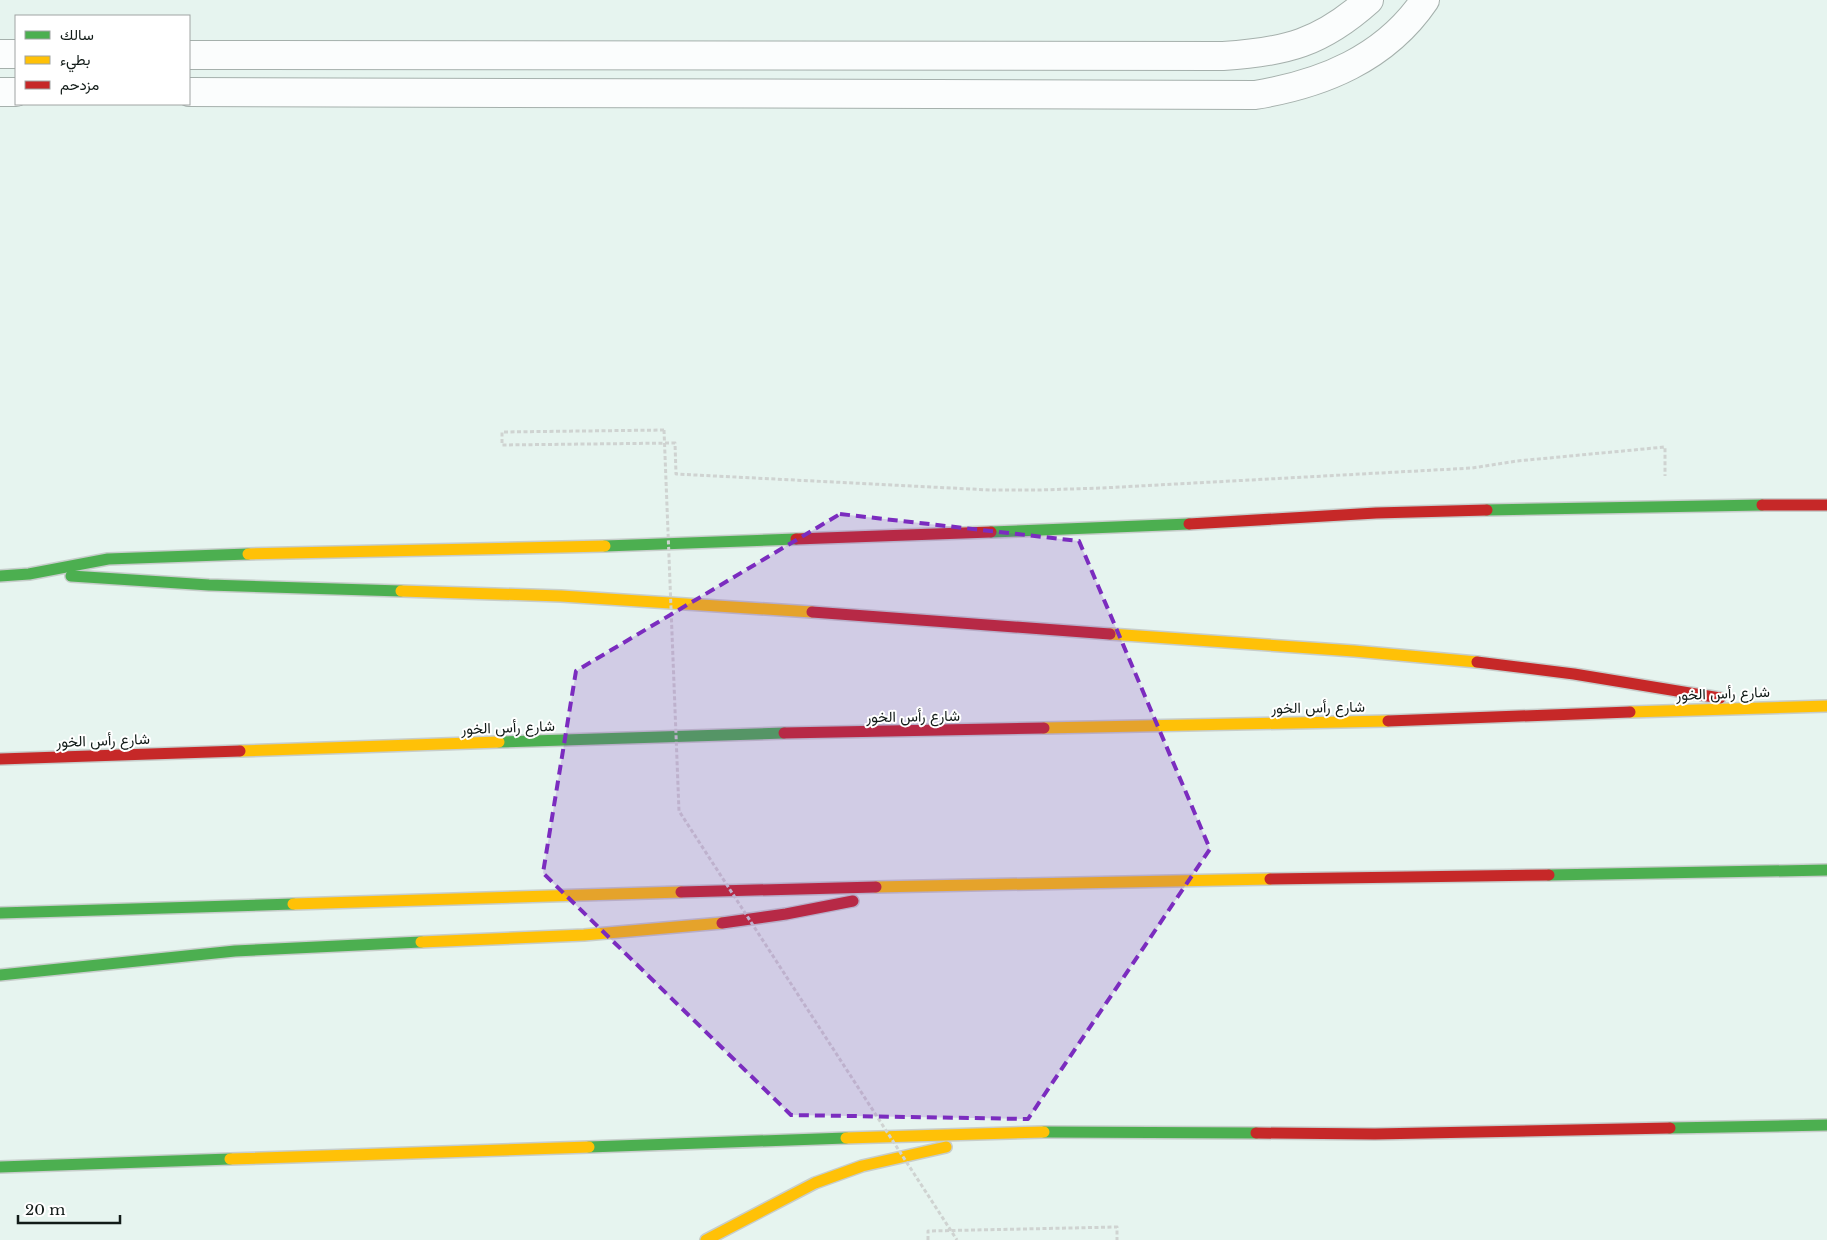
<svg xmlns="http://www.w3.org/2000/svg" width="1827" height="1240" font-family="'Libre Baskerville',Vazirmatn,serif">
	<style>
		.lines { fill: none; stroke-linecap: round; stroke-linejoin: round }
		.street-casing { stroke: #a5b0ac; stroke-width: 30 }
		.fast-casing { stroke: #c7cdcb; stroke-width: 14 }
		.slow-casing { stroke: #c7cdcb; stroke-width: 14 }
		.jam-casing { stroke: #c7cdcb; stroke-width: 14 }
		.path { stroke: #cfd3d1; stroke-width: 3; stroke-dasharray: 4 2.5; stroke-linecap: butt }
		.street { stroke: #fbfdfd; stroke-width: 28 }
		.fast { stroke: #4caf50; stroke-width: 11 }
		.slow { stroke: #ffc107; stroke-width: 11 }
		.jam { stroke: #c62828; stroke-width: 11 }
		.path-bridge { stroke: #cfd3d1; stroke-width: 3; stroke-dasharray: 4 2.5; stroke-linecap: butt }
		.marked { fill: #7b2cbf; fill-opacity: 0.2; stroke: #7b2cbf; stroke-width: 4; stroke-dasharray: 10 6; stroke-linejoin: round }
		.labels { text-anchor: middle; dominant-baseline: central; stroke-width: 4; stroke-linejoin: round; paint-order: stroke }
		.street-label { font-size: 15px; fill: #121b18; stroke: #fff }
	</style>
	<rect width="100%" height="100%" fill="#e6f4ef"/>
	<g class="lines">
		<defs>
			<g id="street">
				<path d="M 0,54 L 16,54"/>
				<path d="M 189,55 L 1223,56 C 1286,52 1321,43 1369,0"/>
				<path d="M 0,92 L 16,92"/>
				<path d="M 189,92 L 1255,95 C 1322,84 1385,59 1425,0"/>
			</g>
			<g id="fast">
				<path d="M 1487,510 L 1762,505"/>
				<path d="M 991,532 L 1189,524"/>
				<path d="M 605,546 L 796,539"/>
				<path d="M 0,576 L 29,574 L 108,559 L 248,554"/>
				<path d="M 71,576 L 209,585 L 401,591"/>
				<path d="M 499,742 L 784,733"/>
				<path d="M 1549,875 L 1827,870"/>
				<path d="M 0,913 L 293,904"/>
				<path d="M 0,975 L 235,951 L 421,942"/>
				<path d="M 1670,1128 L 1827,1125"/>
				<path d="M 1044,1132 L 1256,1133"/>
				<path d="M 589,1147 L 846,1138"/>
				<path d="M 0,1167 L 230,1159"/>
			</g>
			<g id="slow">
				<path d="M 248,554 L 605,546"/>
				<path d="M 401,591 L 561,596 L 812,612"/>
				<path d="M 1110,634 L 1354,651 L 1477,662"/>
				<path d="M 1630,712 L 1827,706"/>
				<path d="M 1044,728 L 1388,721"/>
				<path d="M 240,751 L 499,742"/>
				<path d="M 876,887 L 1270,879"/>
				<path d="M 293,904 L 681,892"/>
				<path d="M 421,942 L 584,935 L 722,923"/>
				<path d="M 846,1138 L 1044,1132"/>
				<path d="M 230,1159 L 589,1147"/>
				<path d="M 706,1240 L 815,1183 L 862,1166 L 946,1147"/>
			</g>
			<g id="jam">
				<path d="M 1762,505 L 1827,505"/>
				<path d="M 1189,524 L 1376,513 L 1487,510"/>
				<path d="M 796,539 L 991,532"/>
				<path d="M 812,612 L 1110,634"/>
				<path d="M 1477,662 L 1574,674 L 1720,698"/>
				<path d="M 1388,721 L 1630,712"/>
				<path d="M 784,733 L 1044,728"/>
				<path d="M 0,759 L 240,751"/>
				<path d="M 1270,879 L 1549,875"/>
				<path d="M 681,892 L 876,887"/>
				<path d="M 722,923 L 786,914 L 853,901"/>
				<path d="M 1256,1133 L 1375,1134 L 1670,1128"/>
			</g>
		</defs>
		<use href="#street" class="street-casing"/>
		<use href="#fast" class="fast-casing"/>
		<use href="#slow" class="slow-casing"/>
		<use href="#jam" class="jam-casing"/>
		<g class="path">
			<path d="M 664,430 L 502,432 L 502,445 L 675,443 L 676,474 L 990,490 L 1040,490 L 1102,488 L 1472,468 L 1517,461 L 1665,447 L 1665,476"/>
			<path d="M 928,1240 L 928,1231 L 1117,1227 L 1117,1240"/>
		</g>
		<use href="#street" class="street"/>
		<use href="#fast" class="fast"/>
		<use href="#slow" class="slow"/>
		<use href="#jam" class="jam"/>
		<path class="path-bridge" d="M 664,430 L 679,811 L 957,1240"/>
	</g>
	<path class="marked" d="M 840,514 L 1079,541 L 1210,849 L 1028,1119 L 791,1115 L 543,873 L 576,671 Z"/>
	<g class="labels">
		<g class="street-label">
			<text transform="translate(1723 693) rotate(-2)">شارع رأس الخور</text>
			<text transform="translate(1318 707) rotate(-1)">شارع رأس الخور</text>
			<text transform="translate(913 716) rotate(-1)">شارع رأس الخور</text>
			<text transform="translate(508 727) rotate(-2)">شارع رأس الخور</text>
			<text transform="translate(103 740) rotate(-2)">شارع رأس الخور</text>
		</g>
	</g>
	<rect x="15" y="15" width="175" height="90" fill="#ffffff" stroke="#a0a4a3"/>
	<rect x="25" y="31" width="25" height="8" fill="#4caf50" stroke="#a0a4a3"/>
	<text x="60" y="40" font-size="15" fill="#121b18">سالك</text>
	<rect x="25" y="56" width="25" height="8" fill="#ffc107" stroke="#a0a4a3"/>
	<text x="60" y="65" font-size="15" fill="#121b18">بطيء</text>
	<rect x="25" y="81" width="25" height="8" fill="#c62828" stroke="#a0a4a3"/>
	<text x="60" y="90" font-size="15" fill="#121b18">مزدحم</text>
	<path d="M18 1215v8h102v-8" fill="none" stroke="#121b18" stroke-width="2.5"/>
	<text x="25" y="1215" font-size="15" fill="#121b18" stroke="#ffffff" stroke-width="4" paint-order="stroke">20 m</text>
</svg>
